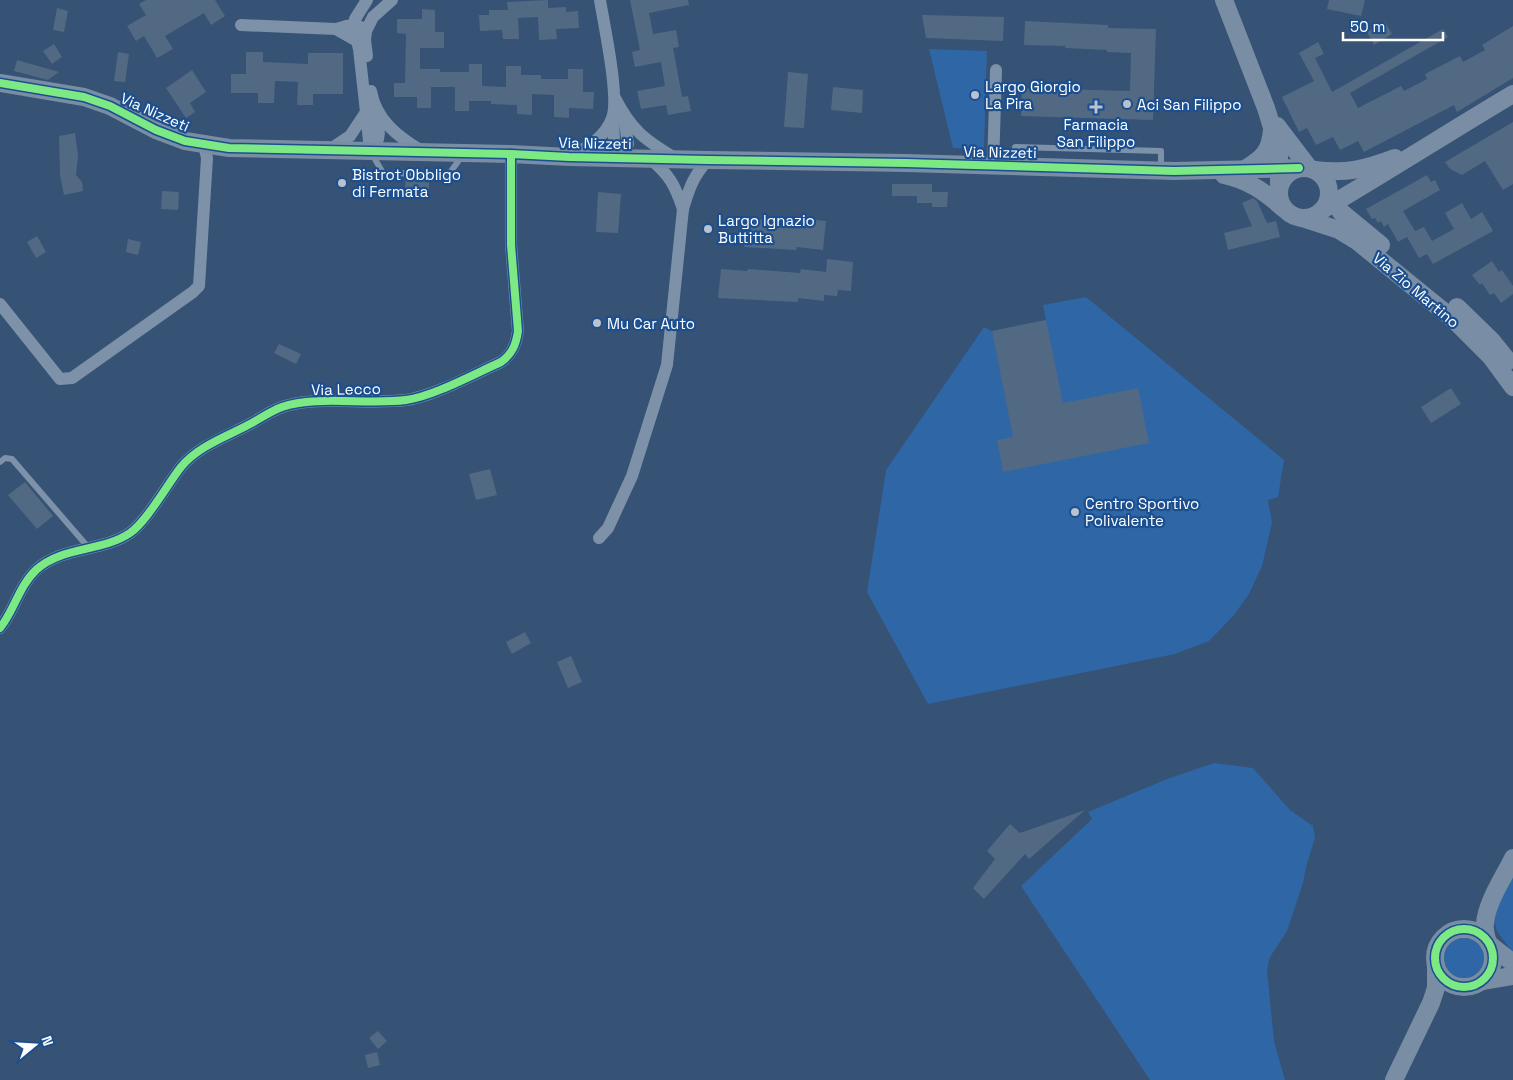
<svg xmlns="http://www.w3.org/2000/svg" width="1513" height="1080" font-family="'Space Grotesk',sans-serif">
	<style>
		.green { fill: #2f66a5 }
		.building { fill: #526984 }
		.lines { fill: none; stroke-linecap: round; stroke-linejoin: round }
		.lane { stroke: #7d92a8; stroke-width: 6 }
		.street { stroke: #7d92a8; stroke-width: 12 }
		.secondary { stroke: #798da4; stroke-width: 18 }
		.cycleway-casing { stroke: #1b4f8f; stroke-width: 11 }
		.cycleway { stroke: #7ce984; stroke-width: 8 }
		.poi-dot { fill: #b9c2ce; stroke: #1b4f8f; stroke-width: 2 }
		.labels { text-anchor: middle; dominant-baseline: central; stroke-width: 4.5; stroke-linejoin: round; paint-order: stroke }
		.poi-label { font-size: 15px; fill: #fff; stroke: #1b4f8f; text-anchor: start }
		.street-label { font-size: 15px; fill: #fff; stroke: #1b4f8f }
	</style>
	<rect width="100%" height="100%" fill="#365274"/>
	<g class="green">
		<path d="M 929,49 L 987,51 L 984,149 L 953,148 Z"/>
		<path d="M 1086,297 L 1284,460 L 1278,497 L 1268,500 L 1272,523 L 1262,566 L 1249,594 L 1234,615 L 1209,641 L 1175,654 L 928,704 L 867,592 L 886,470 L 984,327 L 992,331 L 1046,320 L 1043,305 Z"/>
		<path d="M 1214,763 L 1253,768 L 1290,810 L 1313,826 L 1315,838 L 1306,867 L 1303,883 L 1287,931 L 1270,957 L 1267,970 L 1274,1041 L 1285,1080 L 1150,1080 L 1021,886 L 1092,819 L 1088,812 L 1167,779 Z"/>
		<path d="M 1513,876 L 1513,953 L 1497,931 L 1492,915 Z"/>
		<circle cx="1464" cy="958" r="20"/>
	</g>
	<g class="building">
		<path d="M 146,0 L 215,0 L 225,16 L 211,25 L 204,13 L 165,36 L 173,49 L 157,58 L 144,36 L 136,41 L 127,26 L 146,15 L 139,4 Z"/>
		<path d="M 548,0 L 548,8 L 566,7 L 566,12 L 578,11 L 579,28 L 556,29 L 557,39 L 539,40 L 538,17 L 518,18 L 519,39 L 503,39 L 502,30 L 480,31 L 479,15 L 489,15 L 489,10 L 508,10 L 507,2 Z"/>
		<path d="M 630,0 L 688,0 L 689,5 L 649,13 L 653,34 L 676,30 L 679,47 L 673,48 L 677,69 L 682,97 L 688,96 L 691,111 L 668,115 L 666,105 L 641,109 L 637,91 L 665,86 L 661,62 L 635,67 L 632,52 L 640,50 Z"/>
		<path d="M 1329,0 L 1365,0 L 1361,16 L 1327,9 Z"/>
		<path d="M 57,8 L 68,11 L 64,32 L 53,30 Z"/>
		<path d="M 422,9 L 435,10 L 435,32 L 444,32 L 444,48 L 420,48 L 420,69 L 440,69 L 440,72 L 469,72 L 469,64 L 482,64 L 482,86 L 506,87 L 506,66 L 521,66 L 521,75 L 541,75 L 541,79 L 568,79 L 568,69 L 583,69 L 583,92 L 594,92 L 593,109 L 569,108 L 569,118 L 554,117 L 554,95 L 532,94 L 532,115 L 517,114 L 517,105 L 491,104 L 491,101 L 469,101 L 469,111 L 455,111 L 455,87 L 431,87 L 431,108 L 417,108 L 417,97 L 394,97 L 394,83 L 405,83 L 406,34 L 397,33 L 397,19 L 422,19 Z"/>
		<path d="M 922,15 L 1004,17 L 1003,41 L 926,38 Z"/>
		<path d="M 1025,21 L 1108,25 L 1108,28 L 1156,29 L 1153,120 L 1021,116 L 1022,88 L 1130,91 L 1131,53 L 1107,52 L 1107,50 L 1065,48 L 1066,46 L 1024,45 Z"/>
		<path d="M 1385,22 L 1392,34 L 1374,45 L 1367,32 Z"/>
		<path d="M 1513,26 L 1513,78 L 1457,112 L 1454,105 L 1364,152 L 1358,141 L 1340,150 L 1333,137 L 1316,145 L 1307,128 L 1299,132 L 1282,97 L 1314,81 L 1299,53 L 1318,42 L 1324,54 L 1315,58 L 1332,92 L 1443,29 L 1448,37 L 1350,93 L 1358,108 L 1401,86 L 1404,91 L 1427,79 L 1425,74 L 1460,56 L 1463,62 L 1485,50 L 1482,45 Z"/>
		<path d="M 54,44 L 62,57 L 52,64 L 43,51 Z"/>
		<path d="M 118,52 L 129,54 L 125,82 L 114,81 Z"/>
		<path d="M 246,52 L 263,52 L 263,62 L 308,64 L 308,53 L 343,53 L 343,94 L 313,94 L 313,105 L 297,105 L 298,82 L 275,81 L 274,103 L 258,103 L 258,93 L 231,93 L 231,74 L 246,74 Z"/>
		<path d="M 17,60 L 59,72 L 48,80 L 14,71 Z"/>
		<path d="M 192,70 L 206,92 L 190,103 L 195,112 L 186,118 L 166,88 Z"/>
		<path d="M 788,72 L 808,74 L 804,128 L 784,127 Z"/>
		<path d="M 833,87 L 863,90 L 862,113 L 831,110 Z"/>
		<path d="M 1513,122 L 1513,184 L 1503,190 L 1485,161 L 1462,175 L 1450,169 L 1445,162 Z"/>
		<path d="M 75,133 L 78,155 L 76,175 L 82,182 L 83,191 L 64,195 L 60,175 L 59,136 Z"/>
		<path d="M 1427,175 L 1431,182 L 1435,180 L 1440,190 L 1403,211 L 1415,231 L 1424,227 L 1432,241 L 1454,229 L 1445,213 L 1462,203 L 1471,219 L 1482,212 L 1493,231 L 1433,264 L 1427,254 L 1419,258 L 1407,237 L 1398,242 L 1388,224 L 1384,227 L 1381,221 L 1378,223 L 1375,218 L 1372,219 L 1366,209 Z"/>
		<path d="M 406,178 L 429,179 L 429,189 L 405,188 Z"/>
		<path d="M 892,184 L 932,184 L 932,192 L 948,192 L 947,207 L 932,207 L 932,203 L 917,203 L 917,196 L 892,196 Z"/>
		<path d="M 162,191 L 179,192 L 178,210 L 161,209 Z"/>
		<path d="M 598,192 L 621,194 L 618,233 L 596,232 Z"/>
		<path d="M 1253,198 L 1257,201 L 1267,223 L 1276,221 L 1280,237 L 1228,250 L 1224,233 L 1252,226 L 1242,203 Z"/>
		<path d="M 746,218 L 772,221 L 773,219 L 799,221 L 799,218 L 826,221 L 823,250 L 797,247 L 796,250 L 744,247 Z"/>
		<path d="M 37,236 L 46,252 L 36,258 L 27,242 Z"/>
		<path d="M 128,239 L 141,242 L 138,255 L 126,252 Z"/>
		<path d="M 827,259 L 853,262 L 851,291 L 838,290 L 837,296 L 824,295 L 824,301 L 798,298 L 798,302 L 718,298 L 721,269 L 747,271 L 748,269 L 800,273 L 801,269 L 826,272 Z"/>
		<path d="M 1492,261 L 1499,272 L 1502,270 L 1513,286 L 1513,294 L 1501,303 L 1494,293 L 1490,295 L 1482,283 L 1480,285 L 1472,275 Z"/>
		<path d="M 1046,320 L 1063,403 L 1138,388 L 1149,443 L 1003,472 L 997,440 L 1013,437 L 992,331 Z"/>
		<path d="M 279,344 L 301,354 L 296,364 L 274,353 Z"/>
		<path d="M 1451,388 L 1461,404 L 1431,423 L 1421,407 Z"/>
		<path d="M 490,469 L 497,495 L 476,500 L 469,474 Z"/>
		<path d="M 25,482 L 53,516 L 37,529 L 8,495 Z"/>
		<path d="M 525,632 L 531,643 L 512,654 L 506,642 Z"/>
		<path d="M 571,656 L 582,682 L 568,688 L 557,662 Z"/>
		<path d="M 1085,810 L 1029,859 L 1025,854 L 984,899 L 973,888 L 995,859 L 987,851 L 1010,824 L 1020,833 Z"/>
		<path d="M 378,1031 L 387,1041 L 378,1049 L 369,1038 Z"/>
		<path d="M 377,1052 L 380,1065 L 368,1068 L 365,1055 Z"/>
	</g>
	<g class="lines">
		<g class="lane">
			<path d="M 372,154 L 383,173 L 449,174 L 462,156"/>
			<path d="M 1012,165 L 1015,147 L 1161,151 L 1161,169"/>
			<path d="M 0,462 L 5,458 L 12,459 L 88,547"/>
		</g>
		<g class="street">
			<path d="M 241,25 L 336,29 L 357,41 L 359,49 L 366,112 L 350,136 L 329,150"/>
			<path d="M 336,29 C 348,25 357,22 366,31 L 365,40 L 367,56"/>
			<path d="M 366,31 L 373,17 L 392,0"/>
			<path d="M 355,33 L 355,19 L 367,0"/>
			<path d="M 371,91 C 376,120 398,137 422,151"/>
			<path d="M 615,98 C 631,130 645,140 675,158"/>
			<path d="M 366,112 L 370,151"/>
			<path d="M 613,118 L 614,141 L 622,158"/>
			<path d="M 370,151 C 383,140 379,127 375,112"/>
			<path d="M 571,156 C 587,147 605,138 612,118 C 620,98 604,25 600,0"/>
			<path d="M 622,158 L 628,144 L 624,117"/>
			<path d="M 649,158 C 669,174 675,185 683,209"/>
			<path d="M 993,166 L 996,70"/>
			<path d="M 0,304 L 60,379 L 72,378 L 193,292 L 199,286 L 207,158 L 204,145"/>
			<path d="M 599,538 L 608,528 L 632,476 L 667,365 L 683,209 C 689,189 693,176 708,160"/>
			<path d="M 0,628 C 14,611 19,586 36,570 C 62,546 102,552 130,533 C 147,521 167,485 181,467 C 198,446 228,436 252,423 C 261,418 271,411 282,407 C 315,395 369,405 406,400 C 434,396 474,374 501,362 C 512,354 516,345 518,331 L 511,245 L 511,154"/>
		</g>
		<g class="secondary">
			<path d="M 1224,0 L 1266,108 L 1279,150 L 1279,188"/>
			<path d="M 0,83 L 84,97 L 110,106 L 156,130 L 185,141 L 229,148 L 511,154 L 569,157 L 708,160 L 906,163 L 1174,171 L 1299,168"/>
			<path d="M 1277,126 L 1309,168"/>
			<circle cx="1304" cy="193" r="25"/>
			<path d="M 1245,169 C 1263,158 1270,152 1272,130"/>
			<path d="M 1315,170 C 1346,174 1366,169 1395,158"/>
			<path d="M 1224,175 C 1248,180 1265,192 1283,208"/>
			<path d="M 1329,195 L 1341,212 L 1381,245"/>
			<path d="M 1322,210 C 1387,172 1449,132 1513,94"/>
			<path d="M 1302,218 L 1339,230 L 1357,241 L 1453,319 L 1491,357 L 1513,387"/>
			<path d="M 1457,307 L 1492,341 L 1508,361"/>
			<circle cx="1464" cy="958" r="29"/>
			<path d="M 1487,940 C 1486,935 1484,929 1485,924 C 1486,903 1504,877 1513,858"/>
			<path d="M 1489,944 L 1513,963"/>
			<path d="M 1482,981 L 1513,976"/>
			<path d="M 1394,1080 L 1431,1003 L 1436,988 L 1436,965"/>
		</g>
		<defs>
			<g id="cycleway">
				<path d="M 0,83 L 84,97 L 110,106 L 156,130 L 185,141 L 229,148 L 511,154 L 569,157 L 708,160 L 906,163 L 1174,171 L 1299,168"/>
				<path d="M 0,628 C 14,611 19,586 36,570 C 62,546 102,552 130,533 C 147,521 167,485 181,467 C 198,446 228,436 252,423 C 261,418 271,411 282,407 C 315,395 369,405 406,400 C 434,396 474,374 501,362 C 512,354 516,345 518,331 L 511,245 L 511,154"/>
				<circle cx="1464" cy="958" r="29"/>
			</g>
		</defs>
		<use href="#cycleway" class="cycleway-casing"/>
		<use href="#cycleway" class="cycleway"/>
	</g>
	<g class="poi-dot">
		<circle cx="975" cy="95" r="5"/>
		<circle cx="1127" cy="104" r="5"/>
		<path d="M1093.5 99.5h5v5h5v5h-5v5h-5v-5h-5v-5h5z"/>
		<circle cx="342" cy="183" r="5"/>
		<circle cx="708" cy="229" r="5"/>
		<circle cx="597" cy="323" r="5"/>
		<circle cx="1075" cy="512" r="5"/>
	</g>
	<g class="labels">
		<g class="poi-label">
			<text x="985" y="86">Largo Giorgio<tspan x="985" dy="17">La Pira</tspan></text>
			<text x="1137" y="104">Aci San Filippo</text>
			<text x="1096" y="124" text-anchor="middle">Farmacia<tspan x="1096" dy="17">San Filippo</tspan></text>
			<text x="352" y="174">Bistrot Obbligo<tspan x="352" dy="17">di Fermata</tspan></text>
			<text x="718" y="220">Largo Ignazio<tspan x="718" dy="17">Buttitta</tspan></text>
			<text x="607" y="323">Mu Car Auto</text>
			<text x="1085" y="503">Centro Sportivo<tspan x="1085" dy="17">Polivalente</tspan></text>
		</g>
		<g class="street-label">
			<text transform="translate(155 112) rotate(24)">Via Nizzeti</text>
			<text transform="translate(595 143) rotate(1)">Via Nizzeti</text>
			<text transform="translate(1000 152) rotate(1)">Via Nizzeti</text>
			<text transform="translate(1416 290) rotate(40)">Via Zio Martino</text>
			<text transform="translate(346 389) rotate(-1)">Via Lecco</text>
		</g>
	</g>
	<g transform="translate(35 1045) rotate(72)" stroke="#1b4f8f" stroke-width="4" paint-order="stroke">
	<path d="M0-4L9 19L0 12L-9 19Z" fill="#ffffff"/>
	<text y="-8" font-size="14" font-weight="bold" text-anchor="middle" fill="#ffffff">N</text>
	</g>
	<path d="M1343 32v8h100v-8" fill="none" stroke="#ffffff" stroke-width="2.5"/>
	<text x="1350" y="32" font-size="15" fill="#ffffff" stroke="#1b4f8f" stroke-width="4" paint-order="stroke">50 m</text>
</svg>
